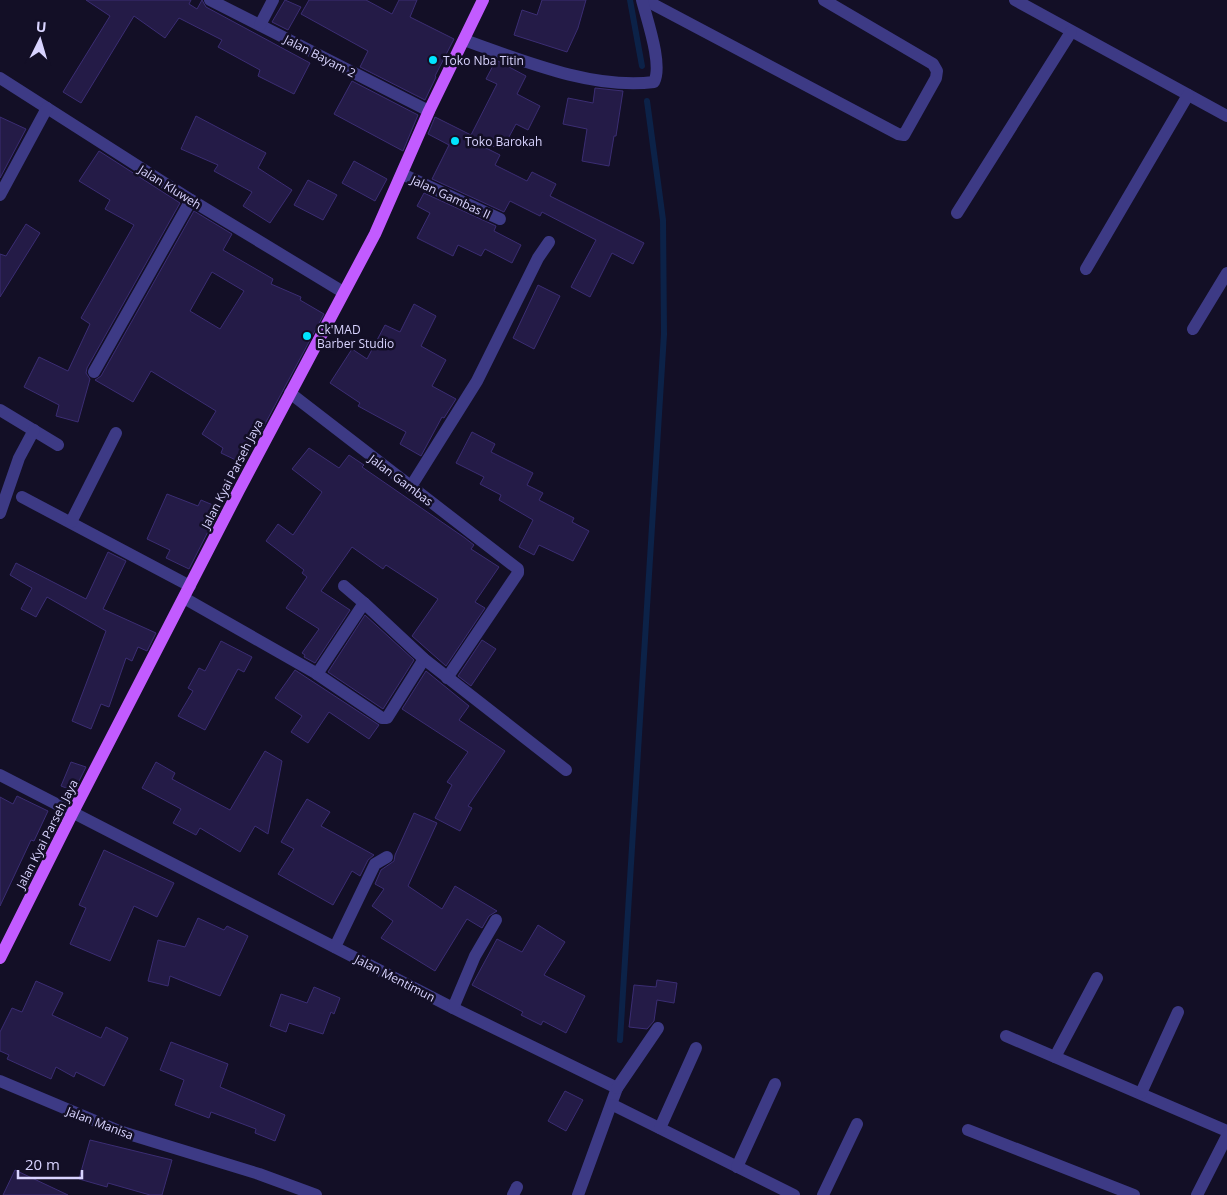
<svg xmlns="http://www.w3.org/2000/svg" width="1227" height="1195" font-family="'Open Sans',sans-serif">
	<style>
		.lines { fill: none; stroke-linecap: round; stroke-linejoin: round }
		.stream { stroke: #0c2248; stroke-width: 6 }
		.building { fill: #241b47; stroke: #3b2d73; fill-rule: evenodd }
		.minor { stroke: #3d3a85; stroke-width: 12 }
		.major { stroke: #c25bff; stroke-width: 12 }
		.poi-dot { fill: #00e5ff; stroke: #130f26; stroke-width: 2 }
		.labels { text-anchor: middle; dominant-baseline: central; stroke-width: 5; stroke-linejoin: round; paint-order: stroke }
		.street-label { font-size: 12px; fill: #d9d4ff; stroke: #130f26 }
		.poi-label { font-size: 12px; fill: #d9d4ff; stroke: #130f26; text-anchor: start }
	</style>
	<rect width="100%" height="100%" fill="#130f26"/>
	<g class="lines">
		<g class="stream">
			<path d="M 630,0 L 642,66"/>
			<path d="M 620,1040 L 664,334 L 663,220 L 647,101"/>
		</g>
	</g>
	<g class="building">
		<path d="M 86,0 L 191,0 L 189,4 L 197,9 L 202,0 L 206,7 L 310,63 L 294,94 L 258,76 L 260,70 L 218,47 L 222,40 L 179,18 L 165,38 L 134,16 L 81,103 L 63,92 L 110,16 Z"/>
		<path d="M 285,0 L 301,7 L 288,30 L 272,22 Z"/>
		<path d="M 309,0 L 366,0 L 392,14 L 399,0 L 417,0 L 410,17 L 454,39 L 435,76 L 436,77 L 425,100 L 360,67 L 368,51 L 301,14 Z"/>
		<path d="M 542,0 L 586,0 L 578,28 L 567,52 L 514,35 L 522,10 L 537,15 Z"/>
		<path d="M 496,60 L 526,76 L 517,94 L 540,106 L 528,130 L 516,124 L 503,148 L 478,144 L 500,155 L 495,165 L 527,181 L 532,172 L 556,184 L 550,196 L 644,243 L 633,264 L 612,253 L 590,297 L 571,287 L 596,240 L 542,212 L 540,216 L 510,201 L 504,212 L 432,179 L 449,145 L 428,134 L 435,117 L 471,135 L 497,84 L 486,79 Z"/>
		<path d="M 352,81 L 418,115 L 403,151 L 334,114 Z"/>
		<path d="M 595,88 L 623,91 L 616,136 L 614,136 L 609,166 L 582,161 L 587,129 L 563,124 L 568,98 L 593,103 Z"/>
		<path d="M 196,116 L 266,153 L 258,168 L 292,190 L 270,223 L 243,206 L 252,192 L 214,171 L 218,165 L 181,149 Z"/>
		<path d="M 0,117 L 26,129 L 0,178 Z"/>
		<path d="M 99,151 L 180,203 L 87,368 L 86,373 L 90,379 L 78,422 L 56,416 L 59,405 L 24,387 L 39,357 L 68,371 L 90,324 L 81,318 L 134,225 L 105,209 L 110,200 L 79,181 Z"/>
		<path d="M 354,161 L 387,179 L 375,201 L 342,183 Z"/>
		<path d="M 308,180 L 337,195 L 323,220 L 294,205 Z"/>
		<path d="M 424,193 L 496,226 L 494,231 L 521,245 L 512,263 L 485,249 L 481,256 L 458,245 L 453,256 L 417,238 L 430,213 L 417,206 Z"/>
		<path d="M 194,211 L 232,234 L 223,250 L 273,279 L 271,284 L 301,297 L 300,300 L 324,314 L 259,435 L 254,432 L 240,462 L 221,453 L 223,448 L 202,434 L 216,411 L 151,371 L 133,402 L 95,380 L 101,376 ZM 212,272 L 244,291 L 220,329 L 190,311 Z"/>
		<path d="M 26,224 L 40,233 L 0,297 L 0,254 L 6,256 Z"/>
		<path d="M 538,285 L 560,296 L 534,349 L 513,338 Z"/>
		<path d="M 414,304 L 436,316 L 421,346 L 446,360 L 432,386 L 456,399 L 444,418 L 442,417 L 421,456 L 400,444 L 406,432 L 358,406 L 360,403 L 330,383 L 352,349 L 367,359 L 385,325 L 400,332 Z"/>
		<path d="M 472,432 L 495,444 L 491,452 L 533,473 L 527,485 L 543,493 L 539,500 L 574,518 L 572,522 L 589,531 L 573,561 L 539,545 L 534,555 L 519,547 L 533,520 L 499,500 L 501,495 L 480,484 L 484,477 L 456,463 Z"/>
		<path d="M 309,448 L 339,468 L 349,455 L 364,465 L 362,467 L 465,538 L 474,545 L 471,549 L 499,567 L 475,602 L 485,608 L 446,666 L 412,636 L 438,599 L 386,565 L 383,569 L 352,547 L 321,591 L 350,610 L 315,663 L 304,657 L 305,655 L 302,653 L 319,629 L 286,608 L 307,577 L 302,573 L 304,570 L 266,541 L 278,524 L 293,535 L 322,492 L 292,469 Z"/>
		<path d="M 167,494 L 198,506 L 201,500 L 220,508 L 189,569 L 166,558 L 170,550 L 147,539 Z"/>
		<path d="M 108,552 L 126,561 L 103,609 L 156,633 L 147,651 L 138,647 L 132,661 L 126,658 L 109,707 L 101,704 L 91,729 L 72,721 L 106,631 L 47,597 L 36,617 L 21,609 L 32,588 L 10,575 L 16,563 L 86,599 Z"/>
		<path d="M 365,615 L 414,660 L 383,709 L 328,672 Z"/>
		<path d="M 482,640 L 496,649 L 471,686 L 458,676 Z"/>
		<path d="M 221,641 L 252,657 L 244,672 L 238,669 L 205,730 L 178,716 L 193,691 L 188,688 L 199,668 L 205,671 Z"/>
		<path d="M 295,670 L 379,725 L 369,739 L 329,712 L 308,743 L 291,732 L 302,716 L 275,698 Z"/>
		<path d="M 426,671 L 469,706 L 459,720 L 505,751 L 468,806 L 472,808 L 460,831 L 435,818 L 452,785 L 447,782 L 468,752 L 402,709 Z"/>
		<path d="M 265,751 L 282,761 L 268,834 L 255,826 L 240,852 L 200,828 L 196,835 L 173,823 L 181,809 L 142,788 L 156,762 L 175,773 L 172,779 L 230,810 Z"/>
		<path d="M 71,762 L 86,767 L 74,791 L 61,786 Z"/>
		<path d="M 17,796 L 48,811 L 34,841 L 31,840 L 0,906 L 0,797 L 13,804 Z"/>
		<path d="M 307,799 L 330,812 L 321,826 L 374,855 L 368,860 L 360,876 L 352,871 L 333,905 L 278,874 L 294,849 L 281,842 Z"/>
		<path d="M 414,813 L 437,823 L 408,886 L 442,909 L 455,886 L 497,911 L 489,916 L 482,928 L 467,919 L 435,971 L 381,938 L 393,921 L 372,906 L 384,889 L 375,884 L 381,870 L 394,861 L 395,855 Z"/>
		<path d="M 104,850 L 174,883 L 157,917 L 134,906 L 110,961 L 70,944 L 86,908 L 79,905 Z"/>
		<path d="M 198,918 L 224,930 L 227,926 L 248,936 L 220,996 L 170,976 L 168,986 L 148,981 L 158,940 L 185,947 Z"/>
		<path d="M 538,925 L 565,942 L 544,975 L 585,996 L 566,1033 L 543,1021 L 541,1025 L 521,1015 L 523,1012 L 472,985 L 497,939 L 522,952 Z"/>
		<path d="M 657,980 L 677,983 L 674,1003 L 657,1000 L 654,1021 L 647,1029 L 629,1027 L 634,985 L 656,987 Z"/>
		<path d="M 36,981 L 63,993 L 52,1015 L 101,1038 L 106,1027 L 128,1038 L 104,1086 L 76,1072 L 74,1077 L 56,1067 L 51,1079 L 7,1059 L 9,1055 L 0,1051 L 0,1032 L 12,1008 L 22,1012 Z"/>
		<path d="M 314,987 L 340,998 L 334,1014 L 331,1012 L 323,1034 L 289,1023 L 286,1032 L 270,1026 L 281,994 L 307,1003 Z"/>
		<path d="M 171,1042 L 228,1064 L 220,1087 L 285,1115 L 275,1141 L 255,1133 L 256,1129 L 211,1112 L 209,1118 L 175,1105 L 184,1080 L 160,1070 Z"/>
		<path d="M 565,1091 L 583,1100 L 566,1131 L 548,1121 Z"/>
		<path d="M 90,1140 L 172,1160 L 162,1195 L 150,1195 L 108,1183 L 107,1187 L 79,1179 Z"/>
		<path d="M 15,1170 L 68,1195 L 3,1195 Z"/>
	</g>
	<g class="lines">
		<g class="minor">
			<path d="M 210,0 L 429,111"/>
			<path d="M 645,0 L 898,134 L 904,135 L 936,78 L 937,71 L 933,64 L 824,0"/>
			<path d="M 1015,0 L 1227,116"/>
			<path d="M 260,25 L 273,0"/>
			<path d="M 464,40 C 521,60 593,90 654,82 C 663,65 647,20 642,0"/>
			<path d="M 0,78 L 191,200 L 343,292"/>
			<path d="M 402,174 L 500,219"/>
			<path d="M 0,195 L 47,108"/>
			<path d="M 957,213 L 1071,32"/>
			<path d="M 1086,269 L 1188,95"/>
			<path d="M 1193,329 L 1227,273"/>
			<path d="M 94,372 L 191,200"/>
			<path d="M 290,393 L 518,569 L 518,573 L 447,678"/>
			<path d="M 0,410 L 58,445"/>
			<path d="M 410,488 L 477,381 L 538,258 L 549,242"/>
			<path d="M 22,497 L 190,586"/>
			<path d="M 0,513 L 19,458 L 34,430"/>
			<path d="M 71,522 L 116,433"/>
			<path d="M 344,586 L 364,603"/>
			<path d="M 184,598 L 314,672 L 382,718 L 387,718 L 424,659"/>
			<path d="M 317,674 L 364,603 L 424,659 L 566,770"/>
			<path d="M 0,775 L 453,1008 L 617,1088 L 578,1195"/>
			<path d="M 335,947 L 375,864 L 387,857"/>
			<path d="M 453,1008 L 475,956 L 496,920"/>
			<path d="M 1006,1036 L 1227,1131"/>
			<path d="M 1055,1057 L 1097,978"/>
			<path d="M 0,1081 L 119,1131 L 259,1174 L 316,1195"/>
			<path d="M 617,1088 L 658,1028"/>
			<path d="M 1141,1093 L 1178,1012"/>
			<path d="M 613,1105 L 794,1195"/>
			<path d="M 660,1128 L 696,1048"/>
			<path d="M 968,1130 L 1134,1195"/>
			<path d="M 737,1167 L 775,1084"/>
			<path d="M 513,1195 L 517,1187"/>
			<path d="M 823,1195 L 857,1124"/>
			<path d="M 1197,1195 L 1227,1136"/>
		</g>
		<path class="major" d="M 0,958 L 73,812 L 239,490 L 375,234 L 429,111 L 483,0"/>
	</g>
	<g class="poi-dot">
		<circle cx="433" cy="60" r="5"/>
		<circle cx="455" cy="141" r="5"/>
		<circle cx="307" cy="336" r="5"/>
	</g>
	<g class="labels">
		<g class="street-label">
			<text transform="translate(320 56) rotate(27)">Jalan Bayam 2</text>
			<text transform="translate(170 187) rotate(32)">Jalan Kluweh</text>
			<text transform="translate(451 197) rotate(25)">Jalan Gambas II</text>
			<text transform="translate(232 474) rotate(-63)">Jalan Kyai Parseh Jaya</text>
			<text transform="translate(401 480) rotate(37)">Jalan Gambas</text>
			<text transform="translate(47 834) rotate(-63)">Jalan Kyai Parseh Jaya</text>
			<text transform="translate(395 978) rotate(27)">Jalan Mentimun</text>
			<text transform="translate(100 1123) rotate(21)">Jalan Manisa</text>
		</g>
		<g class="poi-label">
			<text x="443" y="60">Toko Nba Titin</text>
			<text x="465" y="141">Toko Barokah</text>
			<text x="317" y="329">Ck'MAD<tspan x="317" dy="14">Barber Studio</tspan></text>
		</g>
	</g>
	<g transform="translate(40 40) rotate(5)" stroke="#130f26" stroke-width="4" paint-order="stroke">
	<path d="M0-4L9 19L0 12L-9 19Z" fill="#d9d4ff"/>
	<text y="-8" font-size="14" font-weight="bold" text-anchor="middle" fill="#d9d4ff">U</text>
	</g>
	<path d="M18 1170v8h64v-8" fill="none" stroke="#d9d4ff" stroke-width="2.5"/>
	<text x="25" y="1170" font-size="15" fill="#d9d4ff" stroke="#130f26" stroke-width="4" paint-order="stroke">20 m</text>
</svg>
